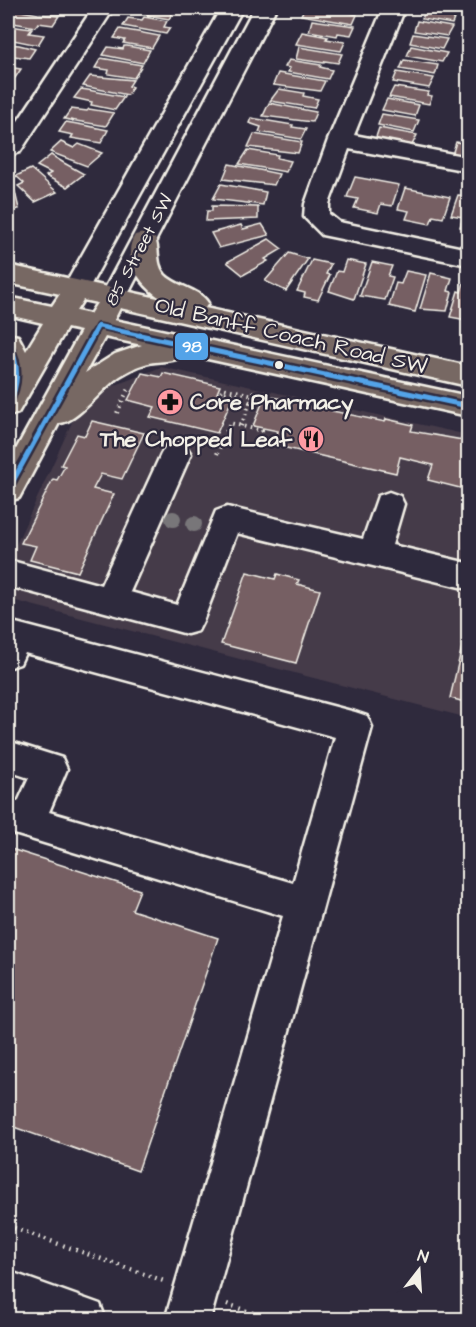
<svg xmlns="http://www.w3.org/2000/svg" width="476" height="1327" font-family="'Architects Daughter',sans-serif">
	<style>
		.built { fill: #443a49 }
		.building { fill: #765f64; stroke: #f4f1e8; stroke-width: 1.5 }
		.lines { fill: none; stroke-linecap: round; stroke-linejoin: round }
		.minor-casing { stroke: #f4f1e8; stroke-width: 5 }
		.major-casing { stroke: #f4f1e8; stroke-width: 5 }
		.path-far2 { stroke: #f4f1e8; stroke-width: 3; stroke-dasharray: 1 3; stroke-linecap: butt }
		.path-far1 { stroke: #f4f1e8; stroke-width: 4; stroke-dasharray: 1.5 4.5; stroke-linecap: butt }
		.path { stroke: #f4f1e8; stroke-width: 4.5; stroke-dasharray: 1.5 5; stroke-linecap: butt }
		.minor { fill: #2f2a3d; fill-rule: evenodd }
		.major { fill: #776864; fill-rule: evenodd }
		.bus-1-far1-casing { stroke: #2f2a3d; stroke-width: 8 }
		.bus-1-casing { stroke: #2f2a3d; stroke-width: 10 }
		.bus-1-far1 { stroke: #53a3e8; stroke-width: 4.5 }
		.bus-1 { stroke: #53a3e8; stroke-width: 5 }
		.tree { fill: #787679 }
		.bus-dot { fill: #f4f1e8; stroke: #2f2a3d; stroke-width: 2 }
		.labels { text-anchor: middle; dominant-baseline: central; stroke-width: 4.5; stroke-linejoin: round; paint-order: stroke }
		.far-street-label { font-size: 18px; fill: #f4f1e8; stroke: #2f2a3d }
		.street-label { font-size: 22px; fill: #f4f1e8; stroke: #2f2a3d }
		.poi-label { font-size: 22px; font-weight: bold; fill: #f4f1e8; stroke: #2f2a3d; text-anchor: start }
		.line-badge { stroke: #2f2a3d; stroke-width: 2 }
		.badge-label { font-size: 16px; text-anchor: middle; font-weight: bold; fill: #fff }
	</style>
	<rect width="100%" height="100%" fill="#2f2a3d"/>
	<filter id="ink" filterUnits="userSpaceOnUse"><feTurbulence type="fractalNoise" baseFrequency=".0167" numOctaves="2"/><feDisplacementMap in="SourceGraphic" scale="12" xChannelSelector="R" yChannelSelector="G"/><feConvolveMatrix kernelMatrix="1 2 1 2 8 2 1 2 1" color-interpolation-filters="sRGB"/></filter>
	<g filter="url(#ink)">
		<path class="built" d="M 161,367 L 468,435 L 468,718 L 8,599 L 8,562 L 72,422 L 103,390 Z"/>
		<g class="building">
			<path d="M 23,8 L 65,8 L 61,14 Z"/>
			<path d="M 134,8 L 176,8 L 169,19 L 147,15 L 149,12 L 132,10 Z"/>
			<path d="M 314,8 L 337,9 L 357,15 L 353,24 L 301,15 L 304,9 L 312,10 Z"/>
			<path d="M 427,8 L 465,8 L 463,13 Z"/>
			<path d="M 426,9 L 456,14 L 452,24 L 422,19 Z"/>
			<path d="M 15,10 L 38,14 L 59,16 L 53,25 L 38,23 L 35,27 L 8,22 Z"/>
			<path d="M 144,17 L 167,21 L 164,27 L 170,28 L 166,34 L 123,26 L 128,18 L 142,20 Z"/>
			<path d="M 312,20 L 355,26 L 351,35 L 338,33 L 337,36 L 309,31 Z"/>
			<path d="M 417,21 L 452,27 L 447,36 L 414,31 Z"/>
			<path d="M 9,26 L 32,29 L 29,33 L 44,35 L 38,45 L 8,39 Z"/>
			<path d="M 120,29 L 138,32 L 159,36 L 152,48 L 123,43 L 125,40 L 114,38 Z"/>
			<path d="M 302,32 L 328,37 L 326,39 L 345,42 L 341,51 L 296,44 Z"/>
			<path d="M 413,34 L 447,39 L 442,49 L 410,43 Z"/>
			<path d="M 8,44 L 19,45 L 35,49 L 29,58 L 14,56 L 11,59 L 8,59 Z"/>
			<path d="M 124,46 L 127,46 L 150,50 L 143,63 L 103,55 L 108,47 L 123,49 Z"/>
			<path d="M 411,46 L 447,53 L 442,62 L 407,56 Z"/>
			<path d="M 299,47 L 342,54 L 338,63 L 325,61 L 324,63 L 296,59 Z"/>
			<path d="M 101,58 L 142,65 L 134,78 L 108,74 L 109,70 L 95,68 Z"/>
			<path d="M 289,60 L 321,65 L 320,67 L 332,70 L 328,79 L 288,72 L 290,68 L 285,67 Z"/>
			<path d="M 404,60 L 438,65 L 435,75 L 400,69 Z"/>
			<path d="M 8,67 L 21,69 L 15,78 L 8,77 Z"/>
			<path d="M 397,72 L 434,78 L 429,88 L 393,82 Z"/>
			<path d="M 278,73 L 325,81 L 320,91 L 273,85 Z"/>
			<path d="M 90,76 L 133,80 L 129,86 L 132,87 L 128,95 L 83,86 Z"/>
			<path d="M 394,87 L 429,92 L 427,95 L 432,96 L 429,104 L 389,97 Z"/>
			<path d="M 81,89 L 88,90 L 124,97 L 115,110 L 91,105 L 92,102 L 74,98 Z"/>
			<path d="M 279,89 L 304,93 L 303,96 L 318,99 L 314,108 L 270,101 Z"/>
			<path d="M 387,99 L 419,105 L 415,116 L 382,110 Z"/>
			<path d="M 269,103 L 316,112 L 312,122 L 263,116 Z"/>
			<path d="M 71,109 L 87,111 L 89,109 L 114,113 L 106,126 L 64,119 Z"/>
			<path d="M 382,114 L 419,120 L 414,132 L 378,125 Z"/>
			<path d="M 251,118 L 293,125 L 292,127 L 306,129 L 301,139 L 259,132 L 261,127 L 249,123 Z"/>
			<path d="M 66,122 L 83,125 L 108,130 L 101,143 L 71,138 L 73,135 L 59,132 Z"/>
			<path d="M 379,128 L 417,135 L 411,147 L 375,140 Z"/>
			<path d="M 254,134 L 302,142 L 298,153 L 248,147 Z"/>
			<path d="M 61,142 L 74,148 L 79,144 L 102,153 L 87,166 L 50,152 Z"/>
			<path d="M 456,142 L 468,144 L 468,158 L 452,155 Z"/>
			<path d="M 248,150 L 278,155 L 277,158 L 291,161 L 286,172 L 239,164 Z"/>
			<path d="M 51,155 L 64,163 L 84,174 L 67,187 L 46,176 L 51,173 L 37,166 Z"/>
			<path d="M 229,164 L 279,174 L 274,185 L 223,179 Z"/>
			<path d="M 31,169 L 38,175 L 57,192 L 35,202 L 18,186 L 24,183 L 16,176 Z"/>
			<path d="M 355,177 L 399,185 L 392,206 L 381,204 L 378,213 L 354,208 L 358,199 L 347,197 Z"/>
			<path d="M 221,184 L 266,192 L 263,205 L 213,199 Z"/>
			<path d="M 405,188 L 450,197 L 443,218 L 433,216 L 430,224 L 406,219 L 409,211 L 398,209 Z"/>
			<path d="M 15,192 L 19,209 L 8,211 L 8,193 Z"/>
			<path d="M 458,195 L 468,196 L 468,229 L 460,227 L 463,217 L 451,215 Z"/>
			<path d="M 212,206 L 258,207 L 258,219 L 206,221 L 207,211 L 212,211 Z"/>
			<path d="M 262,224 L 269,235 L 219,248 L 211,233 L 241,225 L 243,229 Z"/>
			<path d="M 269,239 L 282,249 L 265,259 L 268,261 L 243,275 L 227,262 Z"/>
			<path d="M 289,253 L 308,259 L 286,291 L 265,281 Z"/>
			<path d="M 312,260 L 331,264 L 326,274 L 330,275 L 318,300 L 304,297 L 305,293 L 297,291 Z"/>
			<path d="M 346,260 L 366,264 L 354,299 L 329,291 L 337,271 L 342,272 Z"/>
			<path d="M 372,262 L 392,266 L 388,276 L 393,277 L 385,300 L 360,296 Z"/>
			<path d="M 406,271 L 426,275 L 415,312 L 389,306 L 396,283 L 401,284 Z"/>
			<path d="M 431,273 L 452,278 L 448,291 L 452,292 L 447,311 L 420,309 Z"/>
			<path d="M 464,282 L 468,283 L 467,320 L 450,317 L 458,291 L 461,292 Z"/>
			<path d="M 142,373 L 161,377 L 163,373 L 220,386 L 217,393 L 233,397 L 217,433 L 150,417 L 155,407 L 128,400 Z"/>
			<path d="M 265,396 L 333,407 L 332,411 L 385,422 L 386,419 L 413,425 L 411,431 L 468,441 L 468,490 L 428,480 L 433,465 L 400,457 L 396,473 L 273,445 L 278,431 L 253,426 Z"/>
			<path d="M 92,421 L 144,433 L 122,479 L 101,474 L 93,489 L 114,494 L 78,572 L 30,560 L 36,546 L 21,543 L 53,479 L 57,480 L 65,466 L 61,465 L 77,434 L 85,436 Z"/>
			<path d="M 247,572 L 275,579 L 277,574 L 299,580 L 297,584 L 320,590 L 296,663 L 221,644 Z"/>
			<path d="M 468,621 L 468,703 L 450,698 Z"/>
			<path d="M 8,848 L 140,890 L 132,910 L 218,938 L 138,1171 L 8,1125 Z"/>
		</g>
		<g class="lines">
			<defs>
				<g id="minor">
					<path d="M 93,8 L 114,8 L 20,152 L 8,156 L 8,136 Z"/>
					<path d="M 221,8 L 243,8 L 85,295 L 76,298 L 67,295 L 63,289 Z"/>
					<path d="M 254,8 L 276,8 L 127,296 L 123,302 L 114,305 L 105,302 L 101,296 Z"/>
					<path d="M 383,8 L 405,8 L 354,135 L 468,157 L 468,171 L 349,149 L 329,204 L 329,214 L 339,222 L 468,249 L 468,265 L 322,235 L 304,217 L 305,204 L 328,140 Z"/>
					<path d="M 176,443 L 186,446 L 191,454 L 130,592 L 177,605 L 216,511 L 227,507 L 363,539 L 378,496 L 389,492 L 400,496 L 404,504 L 392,545 L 468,563 L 468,589 L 237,533 L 203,621 L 198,631 L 187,634 L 8,586 L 8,560 L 101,585 L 161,454 L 166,446 Z"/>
					<path d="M 16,623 L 355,712 L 367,716 L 372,727 L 210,1320 L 165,1320 L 283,916 L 8,832 L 8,800 L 18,802 L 29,778 L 8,771 L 8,741 L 62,758 L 67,769 L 49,812 L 293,883 L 335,737 L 25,653 L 20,664 L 8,668 L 8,626 Z"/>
					<path d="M 8,1271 L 100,1304 L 106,1320 L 20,1320 L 8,1315 Z"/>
				</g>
				<path id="major" d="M 144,233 L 153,235 C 161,247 154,263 165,275 C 177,287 200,289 208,303 L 205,308 L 468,366 L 468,386 L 120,308 L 114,320 L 468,396 L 468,416 L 185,354 C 176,363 158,360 145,364 C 137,366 128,371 120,376 C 104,386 76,424 59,423 L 19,498 L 8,501 L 8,464 L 81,331 L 67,328 L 18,413 L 8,416 L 8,334 L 18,336 L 26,351 L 43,323 L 8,315 L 8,297 L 52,306 L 60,294 L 8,283 L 8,265 L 162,299 C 142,287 120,258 135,235 ZM 83,300 L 97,303 L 90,314 L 76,311 ZM 105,337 L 142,345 L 115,354 L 85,373 Z"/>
			</defs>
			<use href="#minor" class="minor-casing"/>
			<use href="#major" class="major-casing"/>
			<path class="path-far2" d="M 355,8 L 369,10"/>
			<g class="path-far1">
				<path d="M 250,402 L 238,399 L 240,396 L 221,392 L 223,388 L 253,395"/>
				<path d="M 117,413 L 129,387"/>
				<path d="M 241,426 L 256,387"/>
				<path d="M 217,454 L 230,423 L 262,431 L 257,445"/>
			</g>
			<g class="path">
				<path d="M 8,1226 L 164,1281"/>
				<path d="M 227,1304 L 272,1320"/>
			</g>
			<use href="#minor" class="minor"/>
			<use href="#major" class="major"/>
			<defs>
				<path id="bus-1-far1" d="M 92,337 L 98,326 L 147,337"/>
				<g id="bus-1">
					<path d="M 140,335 L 468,406"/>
					<path d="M 8,343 C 20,365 19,384 8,406"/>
					<path d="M 8,490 L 93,335"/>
				</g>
			</defs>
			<use href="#bus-1-far1" class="bus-1-far1-casing"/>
			<use href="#bus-1" class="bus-1-casing"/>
			<use href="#bus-1-far1" class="bus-1-far1"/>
			<use href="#bus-1" class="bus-1"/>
		</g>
		<g class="tree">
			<circle cx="173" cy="519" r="8"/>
			<circle cx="194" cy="524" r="8"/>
		</g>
	</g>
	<defs>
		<symbol id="pharmacy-disc" viewBox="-11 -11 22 22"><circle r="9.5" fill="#ff9aa2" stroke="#2f2a3d"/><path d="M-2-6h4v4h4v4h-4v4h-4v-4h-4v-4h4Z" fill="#111"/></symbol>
		<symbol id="restaurant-disc" viewBox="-11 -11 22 22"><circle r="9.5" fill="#ff9aa2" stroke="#2f2a3d"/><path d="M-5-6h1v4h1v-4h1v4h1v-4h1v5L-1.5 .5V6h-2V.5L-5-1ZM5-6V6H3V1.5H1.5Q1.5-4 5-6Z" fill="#111"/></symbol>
	</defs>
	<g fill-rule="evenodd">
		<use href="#pharmacy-disc" x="155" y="387" width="30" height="30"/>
		<use href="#restaurant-disc" x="296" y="424" width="30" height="30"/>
	</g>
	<circle class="bus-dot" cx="279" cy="365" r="5"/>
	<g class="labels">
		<g class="far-street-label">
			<text transform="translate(139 250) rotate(-62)">85 Street SW</text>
		</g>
		<g class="street-label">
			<text transform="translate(291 336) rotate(13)">Old Banff Coach Road SW</text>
		</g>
		<g class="poi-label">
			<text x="190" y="402">Core Pharmacy</text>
			<text x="292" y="439" text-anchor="end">The Chopped Leaf</text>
		</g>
	</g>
	<rect class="line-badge" x="174" y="332" width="35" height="29" rx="6" fill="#53a3e8"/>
	<g class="badge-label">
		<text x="192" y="352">98</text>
	</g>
	<rect width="476" height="1327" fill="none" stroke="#2f2a3d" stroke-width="30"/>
	<rect x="15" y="15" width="446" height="1297" fill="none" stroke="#f4f1e8" stroke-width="2" filter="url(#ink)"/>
	<g transform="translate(419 1270) rotate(17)" stroke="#2f2a3d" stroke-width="4.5" paint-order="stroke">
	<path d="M0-4.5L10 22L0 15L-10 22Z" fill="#f4f1e8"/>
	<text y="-9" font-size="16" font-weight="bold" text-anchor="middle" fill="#f4f1e8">N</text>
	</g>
</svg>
